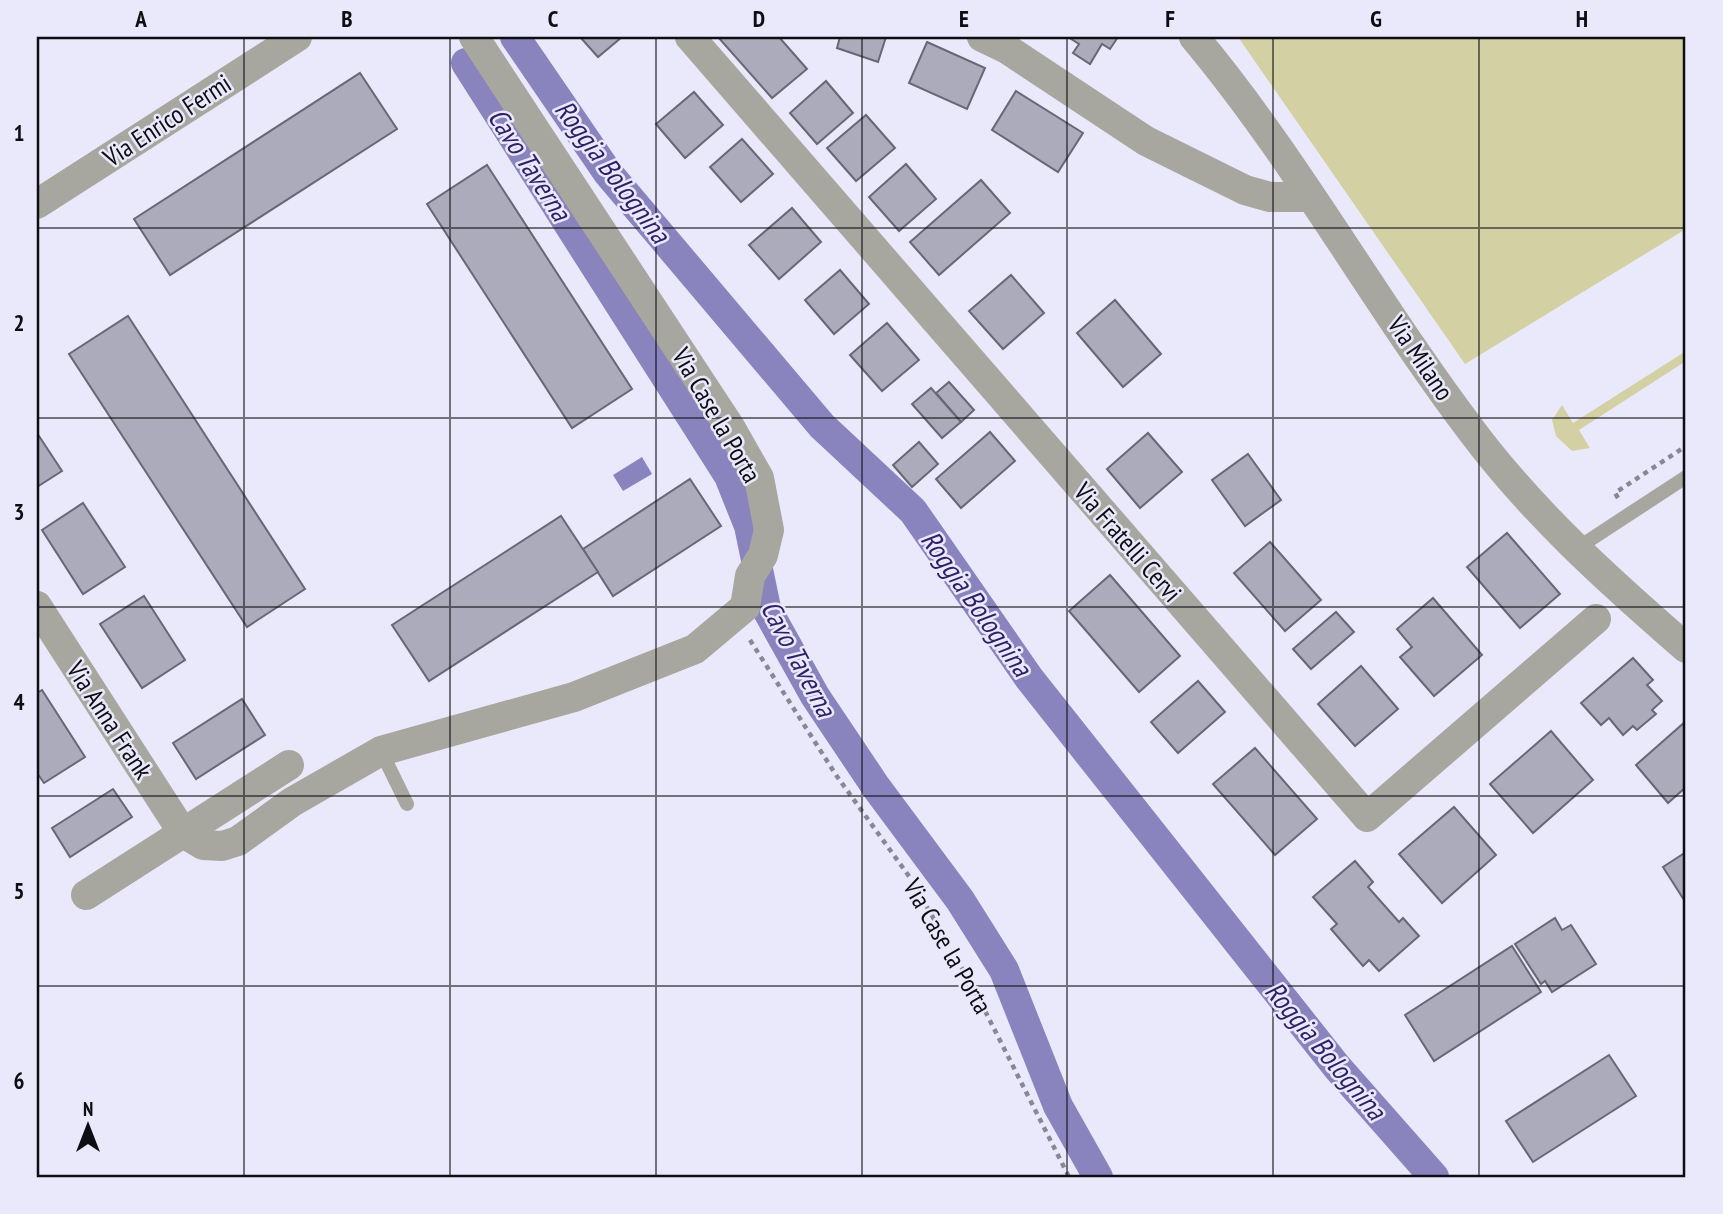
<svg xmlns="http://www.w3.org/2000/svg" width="1723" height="1214" font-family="'PT Sans Narrow',sans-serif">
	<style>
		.green { fill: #d3d1a4 }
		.water { fill: #8a84be }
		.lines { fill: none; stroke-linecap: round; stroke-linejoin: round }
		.canal { stroke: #8a84be; stroke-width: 30 }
		.building { fill: #acabbc; stroke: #676776; stroke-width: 2 }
		.path { stroke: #888793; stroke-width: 4.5; stroke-dasharray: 5 5; stroke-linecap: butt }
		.lane { stroke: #a7a79f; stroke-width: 14 }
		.street { stroke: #a7a79f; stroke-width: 30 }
		.grid { fill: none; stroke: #0e0d13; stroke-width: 2; stroke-opacity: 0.55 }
		.labels { text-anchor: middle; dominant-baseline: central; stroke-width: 5; stroke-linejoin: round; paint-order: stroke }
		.street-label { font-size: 26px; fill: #0e0d13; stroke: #eae9fb }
		.water-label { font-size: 28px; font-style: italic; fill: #2f1f65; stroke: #eae9fb }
		.neatline { fill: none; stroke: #0e0d13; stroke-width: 2.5 }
		.grid-label { font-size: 23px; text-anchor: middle; font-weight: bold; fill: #0e0d13 }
	</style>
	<rect width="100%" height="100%" fill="#eae9fb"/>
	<g class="green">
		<path d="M 1238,37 L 1686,37 L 1686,229 L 1465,364 Z"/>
		<path d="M 1686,351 L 1686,361 L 1579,430 L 1590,448 L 1572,451 L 1556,436 L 1552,420 L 1562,405 L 1573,423 Z"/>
	</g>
	<path class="water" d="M 642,457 L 652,474 L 623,491 L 613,475 Z"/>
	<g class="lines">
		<g class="canal">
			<path d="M 515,37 L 608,173 L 822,426 L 913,511 L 1029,678 L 1337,1067 L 1434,1177"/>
			<path d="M 466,63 L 729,476 L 749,526 L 766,608 L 815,696 L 876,787 L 960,900 L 1004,970 L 1058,1106 L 1098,1177"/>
		</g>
	</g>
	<g class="building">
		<path d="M 580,37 L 622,37 L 598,57 Z"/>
		<path d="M 718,37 L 779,37 L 807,69 L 772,98 Z"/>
		<path d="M 840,37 L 886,37 L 878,62 L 837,48 Z"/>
		<path d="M 1068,37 L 1118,37 L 1110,49 L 1102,44 L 1090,64 L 1073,53 L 1079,44 Z"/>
		<path d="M 927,42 L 985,68 L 967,109 L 909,83 Z"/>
		<path d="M 360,73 L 397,129 L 170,275 L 134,219 Z"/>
		<path d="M 826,81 L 853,113 L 817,144 L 790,113 Z"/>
		<path d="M 1016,91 L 1083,133 L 1058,172 L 992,130 Z"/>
		<path d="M 694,92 L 723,125 L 685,158 L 656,124 Z"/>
		<path d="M 866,115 L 895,148 L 856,181 L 827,148 Z"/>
		<path d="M 742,139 L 773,174 L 741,202 L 710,167 Z"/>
		<path d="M 906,164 L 936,199 L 899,231 L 869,197 Z"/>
		<path d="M 487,165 L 632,389 L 572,428 L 427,204 Z"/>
		<path d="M 981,180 L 1010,213 L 939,275 L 910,242 Z"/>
		<path d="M 792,208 L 821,242 L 779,279 L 749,245 Z"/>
		<path d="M 840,270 L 869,304 L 834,334 L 805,300 Z"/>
		<path d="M 1011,275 L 1044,313 L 1003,349 L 969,311 Z"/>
		<path d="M 1115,300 L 1161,354 L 1123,387 L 1077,333 Z"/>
		<path d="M 128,316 L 305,589 L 247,627 L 69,354 Z"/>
		<path d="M 887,323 L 919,360 L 882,391 L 850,355 Z"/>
		<path d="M 949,382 L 974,410 L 961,422 L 936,393 Z"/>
		<path d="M 931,388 L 961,422 L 942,438 L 912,404 Z"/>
		<path d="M 990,432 L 1015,461 L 961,508 L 936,479 Z"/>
		<path d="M 37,433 L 62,471 L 37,487 Z"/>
		<path d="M 1148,433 L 1182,472 L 1140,508 L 1107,469 Z"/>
		<path d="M 919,442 L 938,464 L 912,487 L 893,465 Z"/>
		<path d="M 1248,454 L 1281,500 L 1245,526 L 1212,480 Z"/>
		<path d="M 690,479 L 721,526 L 613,596 L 583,549 Z"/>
		<path d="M 83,503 L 125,567 L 83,594 L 42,530 Z"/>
		<path d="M 561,516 L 598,572 L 429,681 L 392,625 Z"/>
		<path d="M 1507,533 L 1560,594 L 1520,628 L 1467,567 Z"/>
		<path d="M 1270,542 L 1321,600 L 1285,631 L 1234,573 Z"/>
		<path d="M 1110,575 L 1180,656 L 1139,692 L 1069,611 Z"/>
		<path d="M 144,596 L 185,660 L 142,688 L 100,624 Z"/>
		<path d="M 1433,598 L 1482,655 L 1434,696 L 1400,657 L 1412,647 L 1397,629 Z"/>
		<path d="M 1336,612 L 1354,632 L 1311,669 L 1293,649 Z"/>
		<path d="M 1633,658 L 1653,680 L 1647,685 L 1662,701 L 1652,710 L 1656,714 L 1637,730 L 1633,726 L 1623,735 L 1609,718 L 1601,725 L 1581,703 Z"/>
		<path d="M 1361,666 L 1398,709 L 1355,746 L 1318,704 Z"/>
		<path d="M 1198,681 L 1225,712 L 1178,753 L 1151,722 Z"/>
		<path d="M 42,690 L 85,757 L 44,783 L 37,773 L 37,693 Z"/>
		<path d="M 242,699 L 265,735 L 196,779 L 173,743 Z"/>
		<path d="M 1686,721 L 1686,787 L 1668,803 L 1636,765 Z"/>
		<path d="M 1551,731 L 1593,780 L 1533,833 L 1490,784 Z"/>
		<path d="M 1255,748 L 1317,819 L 1275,855 L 1213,784 Z"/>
		<path d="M 113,789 L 132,817 L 70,857 L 52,828 Z"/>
		<path d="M 1454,807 L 1496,855 L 1442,903 L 1399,854 Z"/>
		<path d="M 1686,852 L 1686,903 L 1663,867 Z"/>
		<path d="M 1355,861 L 1373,882 L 1368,887 L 1399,922 L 1403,918 L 1419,936 L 1379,971 L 1369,960 L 1363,966 L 1331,929 L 1337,924 L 1313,897 Z"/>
		<path d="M 1555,918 L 1562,930 L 1571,925 L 1596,964 L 1552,992 L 1545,981 L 1541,984 L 1515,944 Z"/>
		<path d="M 1512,946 L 1541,992 L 1434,1061 L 1405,1015 Z"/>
		<path d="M 1609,1055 L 1636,1096 L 1533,1162 L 1506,1121 Z"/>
	</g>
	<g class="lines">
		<g class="path">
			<path d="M 1618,498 L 1615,493 L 1686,446"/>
			<path d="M 750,640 L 836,775 L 911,879 L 974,989 L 1069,1177"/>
		</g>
		<g class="lane">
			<path d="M 1576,549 L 1686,477"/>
			<path d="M 381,751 L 407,804"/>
		</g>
		<g class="street">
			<path d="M 690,37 L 1367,817 L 1596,619"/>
			<path d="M 982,37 L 1007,49 L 1146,141 L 1245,190 L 1270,197 L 1309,197"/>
			<path d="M 1194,37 C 1297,160 1374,302 1471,430 C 1533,513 1609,581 1686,648"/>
			<path d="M 37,204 L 297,37"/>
			<path d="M 37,606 L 183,833 L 203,845 L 222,846 L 238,841 L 292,802 L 381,751 L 574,697 L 695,649 L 745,607 L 750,576 L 763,555 L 769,530 L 759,478 L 730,427 L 474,37"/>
			<path d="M 86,895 L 289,765"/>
		</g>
	</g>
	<path class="grid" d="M 244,37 L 244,1177M 450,37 L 450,1177M 656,37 L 656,1177M 862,37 L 862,1177M 1067,37 L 1067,1177M 1273,37 L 1273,1177M 1479,37 L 1479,1177M 37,228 L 1686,228M 37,418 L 1686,418M 37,607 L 1686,607M 37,796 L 1686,796M 37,986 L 1686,986"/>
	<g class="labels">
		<g class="street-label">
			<text transform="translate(167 120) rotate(-33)">Via Enrico Fermi</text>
			<text transform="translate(1421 358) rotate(56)">Via Milano</text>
			<text transform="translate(717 415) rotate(60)">Via Case la Porta</text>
			<text transform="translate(1128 542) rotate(49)">Via Fratelli Cervi</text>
			<text transform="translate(110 720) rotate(57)">Via Anna Frank</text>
			<text transform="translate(948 946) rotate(60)">Via Case la Porta</text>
		</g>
		<g class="water-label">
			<text transform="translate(530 164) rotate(57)">Cavo Taverna</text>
			<text transform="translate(613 171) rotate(53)">Roggia Bolognina</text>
			<text transform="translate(977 603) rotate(55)">Roggia Bolognina</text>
			<text transform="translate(799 658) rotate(62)">Cavo Taverna</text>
			<text transform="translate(1326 1050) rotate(50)">Roggia Bolognina</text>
		</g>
	</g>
	<rect width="1723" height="1214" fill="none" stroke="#eae9fb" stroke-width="77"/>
	<g transform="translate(88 1126)" stroke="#eae9fb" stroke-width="5" paint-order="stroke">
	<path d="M0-5L12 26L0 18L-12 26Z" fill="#0e0d13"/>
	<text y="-10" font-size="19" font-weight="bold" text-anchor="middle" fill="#0e0d13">N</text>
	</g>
	<rect x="38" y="38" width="1646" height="1138" class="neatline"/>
	<g class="grid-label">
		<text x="141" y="27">A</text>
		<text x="347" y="27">B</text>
		<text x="553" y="27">C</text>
		<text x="759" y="27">D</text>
		<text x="964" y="27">E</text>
		<text x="1170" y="27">F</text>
		<text x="1376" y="27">G</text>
		<text x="1582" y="27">H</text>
		<text x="19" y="141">1</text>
		<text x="19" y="331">2</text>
		<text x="19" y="520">3</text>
		<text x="19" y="710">4</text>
		<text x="19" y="899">5</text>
		<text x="19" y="1089">6</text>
	</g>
</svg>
